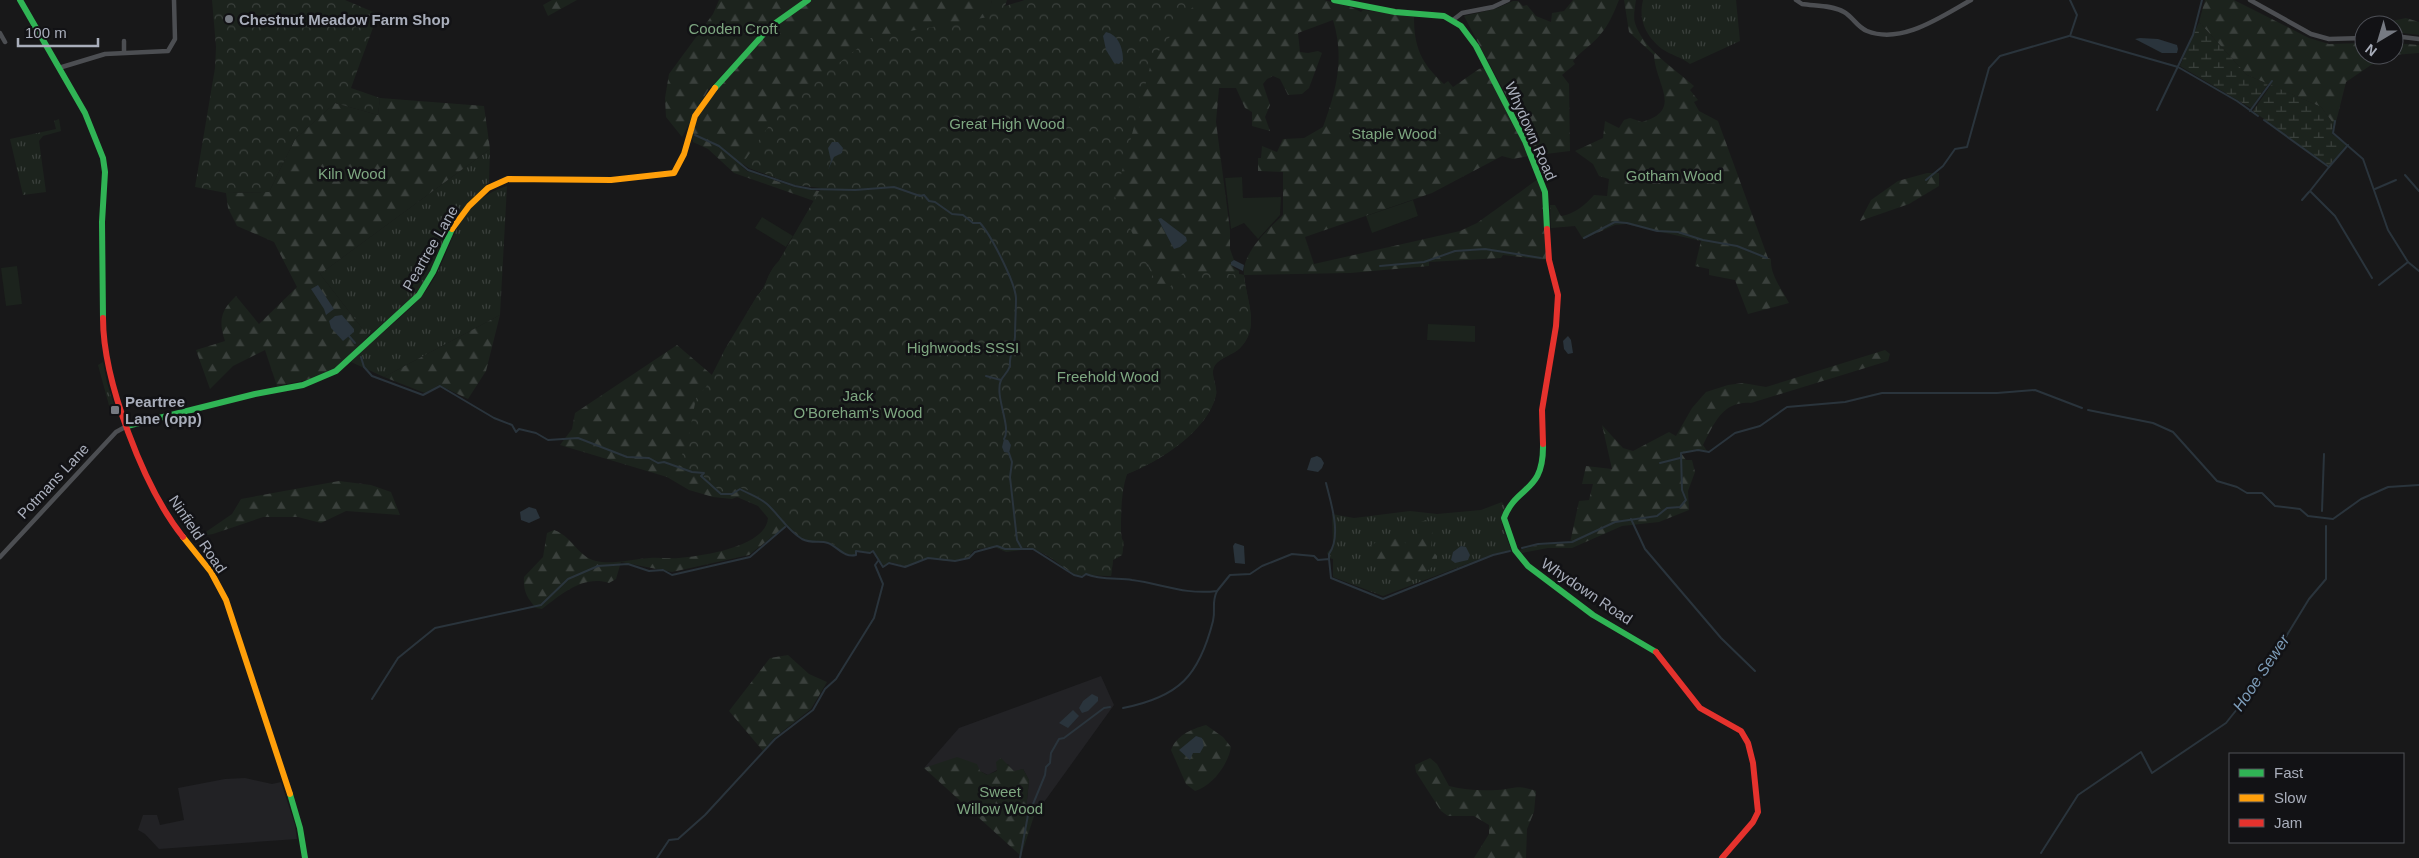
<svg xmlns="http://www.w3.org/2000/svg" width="2419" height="858" font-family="Arial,sans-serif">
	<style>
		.built { fill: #222225 }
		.grass { fill: url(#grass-tufts) }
		.forest { fill: url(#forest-firs); fill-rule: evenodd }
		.wetland { fill: url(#wetland-marsh) }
		.park { fill: url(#park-crowns) }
		.pitch { fill: #1c231d }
		.water { fill: #2a343c }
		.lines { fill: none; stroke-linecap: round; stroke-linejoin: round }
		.stream { stroke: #2a343c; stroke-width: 2 }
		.street { stroke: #4c4e52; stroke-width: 4.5 }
		.fast { stroke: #30b455; stroke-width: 6 }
		.slow { stroke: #ff9f0a; stroke-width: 6 }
		.jam { stroke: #e5322d; stroke-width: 6 }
		.poi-dot { fill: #767a82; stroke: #121215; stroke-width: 2 }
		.labels { text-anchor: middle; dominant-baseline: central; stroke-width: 5; stroke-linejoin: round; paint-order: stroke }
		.poi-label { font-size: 15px; font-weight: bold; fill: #a9aebb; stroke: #121215; text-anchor: start }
		.park-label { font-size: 15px; fill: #7ea781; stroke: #121215 }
		.street-label { font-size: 15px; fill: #a9aebb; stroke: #121215 }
		.water-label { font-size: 16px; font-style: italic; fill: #7d9cb8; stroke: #121215 }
	</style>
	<defs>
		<pattern id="grass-tufts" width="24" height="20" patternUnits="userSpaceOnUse" patternTransform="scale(1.25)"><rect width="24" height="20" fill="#1c231d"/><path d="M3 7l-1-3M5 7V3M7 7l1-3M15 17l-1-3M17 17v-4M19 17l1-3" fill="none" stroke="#3a403c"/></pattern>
		<pattern id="forest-firs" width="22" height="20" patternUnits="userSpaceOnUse" patternTransform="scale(1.25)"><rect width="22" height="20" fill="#1c231d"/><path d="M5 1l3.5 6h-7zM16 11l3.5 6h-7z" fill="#3a403c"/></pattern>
		<pattern id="wetland-marsh" width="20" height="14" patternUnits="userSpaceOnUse" patternTransform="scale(1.25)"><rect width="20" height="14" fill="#1c231d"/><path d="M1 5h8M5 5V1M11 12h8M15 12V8" fill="none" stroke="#3a403c"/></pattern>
		<pattern id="park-crowns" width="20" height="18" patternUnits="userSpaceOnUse" patternTransform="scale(1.25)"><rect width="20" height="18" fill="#1c231d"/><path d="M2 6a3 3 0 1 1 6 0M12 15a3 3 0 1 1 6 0" fill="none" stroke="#3a403c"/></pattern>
	</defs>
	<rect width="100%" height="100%" fill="#181819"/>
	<g class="built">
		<path d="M 1101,676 L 1114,705 L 1034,816 L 1026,810 L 1029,780 L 1023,769 L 1014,772 L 1008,764 L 988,775 L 980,771 L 924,768 L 959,728 Z"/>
		<path d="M 245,778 L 272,784 L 281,782 L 295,825 L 297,839 L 159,849 L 145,834 L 138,830 L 143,815 L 157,815 L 160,825 L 184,820 L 178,788 L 225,779 Z"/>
	</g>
	<g class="grass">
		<path d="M 1643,0 L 1736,0 L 1740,41 L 1690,64 C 1681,57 1671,55 1662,49 C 1646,36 1638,20 1643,0 Z"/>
		<path d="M 59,119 L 61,131 L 43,136 L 39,141 L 46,192 L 23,195 L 10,139 L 56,129 L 54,121 Z"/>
		<path d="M 490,149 L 489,182 L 467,204 L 452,224 L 437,259 L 416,295 L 368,336 L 320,274 Z"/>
		<path d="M 507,186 L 500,315 L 384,377 L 351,362 C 372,339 400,321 421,297 C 455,259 447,205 507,186 Z"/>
		<path d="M 103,362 L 107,383 L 114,405 L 110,409 L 98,365 Z"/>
		<path d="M 1502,502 L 1505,507 L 1502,525 L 1511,550 L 1493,554 L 1383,596 L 1333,577 L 1333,559 L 1329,558 L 1327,553 L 1333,546 L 1332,514 L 1354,518 L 1410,511 L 1437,514 L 1481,510 Z"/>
	</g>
	<g class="forest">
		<path d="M 552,0 L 577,0 L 548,16 L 543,5 Z"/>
		<path d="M 719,0 L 804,0 L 750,45 L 708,90 L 682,137 L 666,117 L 665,98 L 669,74 L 713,14 Z"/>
		<path d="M 811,0 L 992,0 L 989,17 L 1025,0 L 1324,0 L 1353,8 L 1361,12 L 1363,10 L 1414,17 C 1414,47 1421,63 1444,84 L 1448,81 L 1453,87 L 1479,69 L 1486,67 L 1529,156 L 1513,159 L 1502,156 L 1432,193 L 1305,237 L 1314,264 L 1460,231 L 1477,223 L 1538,179 L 1542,191 L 1547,260 L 1503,255 L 1501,258 L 1429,262 L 1429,266 L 1350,273 L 1244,275 C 1246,300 1261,327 1240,348 C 1233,355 1221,357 1215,365 C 1209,375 1218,385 1216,395 C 1208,431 1159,462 1127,474 L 1121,489 L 1121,537 L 1124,542 L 1122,555 L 1113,560 L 1111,576 L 1091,575 L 1086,573 L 1081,576 C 1062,572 1043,543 1022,548 L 930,198 L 796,185 L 749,168 L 743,164 L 741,166 L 747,171 L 794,187 L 819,191 L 1021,550 L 1006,552 L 995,547 L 989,549 L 988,547 L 974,550 L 968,557 L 956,560 L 945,561 L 928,557 L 906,566 L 891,562 L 884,565 L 875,556 L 873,550 L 869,552 L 856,550 L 855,555 L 844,553 L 828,542 L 812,542 L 786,526 L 749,555 L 672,572 L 621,562 L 616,579 L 609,583 C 583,575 562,594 542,609 L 536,608 C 527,598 523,591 524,577 L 543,557 L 547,533 L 554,530 C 572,536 578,557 596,561 C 611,565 633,559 649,558 C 659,557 669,559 679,558 C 702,556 766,547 768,518 L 758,506 L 737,497 L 732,499 L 713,497 L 689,490 L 667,477 L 560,445 L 572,429 L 575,413 L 677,345 L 712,375 L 757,296 C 768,286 766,273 779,261 L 814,201 L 734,173 L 708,149 L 693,142 C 686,115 756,42 777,25 C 787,15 801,10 811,0 ZM 1333,20 C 1345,59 1336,91 1323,127 L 1304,138 L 1283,139 L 1277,152 L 1262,146 L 1261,158 L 1258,158 L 1258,171 L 1283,172 L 1283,215 C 1269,228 1241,254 1244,275 L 1239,274 L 1239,271 L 1234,268 L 1231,262 L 1234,260 L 1230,249 L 1230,230 L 1216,122 L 1219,88 L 1236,88 L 1245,108 L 1252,112 L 1252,126 L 1270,131 L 1265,117 L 1270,105 L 1263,84 L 1267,79 L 1273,76 L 1280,79 L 1288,95 L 1302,94 L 1309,88 L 1322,53 L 1318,51 L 1308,53 L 1300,52 L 1298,33 Z"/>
		<path d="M 1573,0 L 1619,0 C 1614,12 1609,25 1600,35 C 1592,45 1583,49 1573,61 L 1575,64 L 1562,75 L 1569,84 L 1570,151 L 1538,155 L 1464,16 L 1495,9 L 1513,1 L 1518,1 L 1523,6 L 1527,5 L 1536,16 L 1551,22 L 1552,13 L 1564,11 Z"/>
		<path d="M 1624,0 L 1636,0 C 1635,7 1633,17 1635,23 C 1643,49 1675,69 1694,86 L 1690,90 L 1698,100 L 1694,102 L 1699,111 L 1718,121 L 1768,258 L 1771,259 C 1770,275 1782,289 1789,303 L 1748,314 L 1735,280 L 1709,275 L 1709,269 L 1695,266 L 1701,241 L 1626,224 L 1615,225 L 1583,239 L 1575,226 L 1551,228 L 1550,205 L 1555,205 L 1561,216 C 1575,214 1585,205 1594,195 L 1607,196 L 1609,179 L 1599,176 L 1593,164 L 1575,151 L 1603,138 L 1605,121 L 1619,128 L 1624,120 L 1630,118 L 1642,122 C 1684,110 1655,84 1654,55 L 1629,32 Z"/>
		<path d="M 2205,0 L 2234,0 L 2309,38 L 2329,44 L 2364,43 L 2364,55 L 2394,55 L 2371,65 L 2346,82 L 2335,126 L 2321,107 L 2247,75 L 2199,22 Z"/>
		<path d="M 2406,18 L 2419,22 L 2419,35 L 2394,32 L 2394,25 L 2373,25 Z"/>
		<path d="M 2394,43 L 2419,45 L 2419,53 L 2394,55 Z"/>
		<path d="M 380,98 L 484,106 L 490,149 L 320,274 L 368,336 L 337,368 L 320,377 L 277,386 L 265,350 L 233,366 L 210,389 L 196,350 L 225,341 C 218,321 221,310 236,296 L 259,324 L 297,287 L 274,242 L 237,226 L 228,208 L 226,193 L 269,192 L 295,139 L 335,103 L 378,115 Z"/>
		<path d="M 1927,173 L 1939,173 L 1939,186 L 1909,204 L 1860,221 L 1871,200 L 1898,181 Z"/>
		<path d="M 500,315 L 486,371 L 468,399 L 439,385 L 425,393 L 384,377 Z"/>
		<path d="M 1885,350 L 1890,354 L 1888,361 L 1751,403 C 1723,401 1715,422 1703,445 L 1707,451 L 1698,450 L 1681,453 L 1686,460 L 1692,460 L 1695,472 L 1688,491 L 1689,510 L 1659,522 L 1622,526 L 1572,548 L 1548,548 L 1522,553 L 1520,550 L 1538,545 L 1570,543 L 1579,501 L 1589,500 L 1593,484 L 1582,484 L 1586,466 L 1612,469 L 1602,425 L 1623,448 L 1633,451 L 1669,432 L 1676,436 L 1692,408 L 1706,392 L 1728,385 L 1743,383 L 1766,387 Z"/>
		<path d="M 339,481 L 371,485 L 391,492 L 400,515 L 346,511 L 321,523 L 298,517 L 263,517 L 213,534 L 200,536 L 232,514 L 241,499 Z"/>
		<path d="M 1426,520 L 1433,525 L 1431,549 L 1437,556 L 1437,563 L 1418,578 L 1407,582 L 1370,556 L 1365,548 L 1393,534 L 1399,536 L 1410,548 L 1414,548 L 1418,542 L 1416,524 Z"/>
		<path d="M 788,655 L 809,674 L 827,682 L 811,709 L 774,738 L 763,751 L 729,711 L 770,658 Z"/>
		<path d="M 1206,725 L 1223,737 L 1231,747 C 1228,765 1212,786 1195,791 L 1186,784 L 1171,750 C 1176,736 1191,729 1206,725 Z"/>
		<path d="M 957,757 L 977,764 L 980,771 L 987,775 L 997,771 L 996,762 L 1001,758 L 1014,771 L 1023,769 L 1029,780 L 1026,810 L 1034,816 L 1021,856 L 924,768 Z"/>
		<path d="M 1430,758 L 1437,764 L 1449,786 C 1465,790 1480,791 1497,790 C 1516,789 1517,784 1536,791 L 1534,812 L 1527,829 L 1526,858 L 1474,858 L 1489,834 L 1489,825 L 1474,816 L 1448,816 L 1441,811 L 1416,772 L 1415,765 Z"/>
	</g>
	<g class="wetland">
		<path d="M 2199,22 L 2247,75 L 2268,84 L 2251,108 L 2180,66 Z"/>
		<path d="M 2271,85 L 2321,107 L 2333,123 L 2332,134 L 2346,145 L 2329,166 L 2253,111 Z"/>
	</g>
	<g class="park">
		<path d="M 212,0 L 345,0 L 378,14 L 351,88 L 380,98 L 378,115 L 335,103 L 295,139 L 269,192 L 226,193 L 195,187 L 215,68 L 216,47 Z"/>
		<path d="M 992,0 L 1007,0 L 1005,6 L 1025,0 L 1198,0 L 1152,60 L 1115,197 L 1162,295 L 1185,271 L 1244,275 C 1246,300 1261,327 1240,348 C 1233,355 1221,357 1215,365 C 1209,374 1218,385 1216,395 C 1208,431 1158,462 1127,474 C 1121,492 1121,513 1121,532 C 1122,541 1124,546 1122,555 L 1113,560 L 1111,576 L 1074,574 C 1068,567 1034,546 1025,547 C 1012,549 1011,555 995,547 L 989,549 L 988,547 L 974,550 L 968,557 L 956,560 L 945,561 L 928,557 L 906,566 L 891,562 L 884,565 L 875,556 L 873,550 L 869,552 L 856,550 L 855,555 C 843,556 839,545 828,542 C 819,539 811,544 802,538 C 779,525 769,494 741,488 C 736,488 728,492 722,493 L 703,476 L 705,472 L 691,470 L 676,464 L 682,455 L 689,435 L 696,398 L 706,387 L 725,349 L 757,296 C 768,286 766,273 779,261 L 821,188 L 796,185 L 749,168 L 743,163 L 773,120 L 804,90 L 871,38 L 988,17 Z"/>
	</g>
	<g class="pitch">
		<path d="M 1242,177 L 1243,198 L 1281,197 L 1280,215 L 1258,239 L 1244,223 L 1231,229 L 1225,178 Z"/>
		<path d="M 1413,200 L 1418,216 L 1372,233 L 1366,216 Z"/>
		<path d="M 762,217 L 793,236 L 786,247 L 755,228 Z"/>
		<path d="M 17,266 L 22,304 L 6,306 L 1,268 Z"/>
		<path d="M 1428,324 L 1475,326 L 1475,342 L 1427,340 Z"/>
	</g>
	<g class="water">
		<path d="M 1106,32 C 1119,35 1123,49 1123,60 L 1119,64 L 1114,63 L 1106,50 L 1103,36 Z"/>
		<path d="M 2140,38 L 2158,39 L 2177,45 L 2178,49 L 2177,53 L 2162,53 L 2135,39 Z"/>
		<path d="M 832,142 L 838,142 L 843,148 L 842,153 L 834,157 L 828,170 L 831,161 L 828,148 Z"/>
		<path d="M 1161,218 L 1186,237 L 1187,241 L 1180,247 L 1174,249 L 1158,219 Z"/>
		<path d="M 1234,260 L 1244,265 L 1243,271 L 1231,265 L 1231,262 Z"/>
		<path d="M 318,285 L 334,309 L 326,315 L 324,309 L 311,289 Z"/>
		<path d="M 342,315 L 354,329 L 354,332 L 343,341 L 331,328 L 329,321 L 335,316 Z"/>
		<path d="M 1568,336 L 1571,340 L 1573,353 L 1568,354 L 1564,349 L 1563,341 Z"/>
		<path d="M 1004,439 L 1008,440 L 1011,445 L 1009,453 L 1004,452 L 1002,447 Z"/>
		<path d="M 1317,456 L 1321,458 L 1324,463 L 1322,468 L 1318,472 L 1307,470 L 1311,458 Z"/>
		<path d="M 529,507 L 536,509 L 540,518 L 529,523 L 521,520 L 520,512 Z"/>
		<path d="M 1235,543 L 1244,546 L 1245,564 L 1235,563 L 1233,546 Z"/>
		<path d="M 1461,546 L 1466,547 L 1470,555 L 1468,560 L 1455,563 L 1451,560 L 1453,552 Z"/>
		<path d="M 1092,694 L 1098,697 L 1098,701 L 1088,711 L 1082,713 L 1079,708 L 1083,701 Z"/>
		<path d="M 1073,710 L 1079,716 L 1068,728 L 1059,723 Z"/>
		<path d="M 1196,736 L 1202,738 L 1204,746 L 1200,753 L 1193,753 L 1190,760 L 1179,750 Z"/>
	</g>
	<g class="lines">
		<g class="stream">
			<path d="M 2070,0 L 2077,15 L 2070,36 L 2178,67 L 2237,101 L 2258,116"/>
			<path d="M 2157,110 L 2193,35 L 2202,0"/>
			<path d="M 2250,111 L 2272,81"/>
			<path d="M 2264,120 L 2329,167 L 2348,145"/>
			<path d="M 2335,121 L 2333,133 L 2363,159 L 2388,230 L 2408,262 L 2419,271"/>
			<path d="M 695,135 L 719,146 L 748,170 L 795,186 L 811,189 L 855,190 L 894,187 L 920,196 L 924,195 L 929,201 L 935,202 L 952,214 L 963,215 L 973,223 L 980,223 C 991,235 1015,282 1016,298 C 1016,311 1015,324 1015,337 C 1014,348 1009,355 1010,366 C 1008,372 1004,375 1001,380 C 994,396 1012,427 1004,439"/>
			<path d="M 2329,167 L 2310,191 L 2335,216 L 2372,278"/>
			<path d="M 2405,175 L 2419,191"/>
			<path d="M 1926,180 L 1943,166 L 1955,149 L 1967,147 L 1989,68 L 2000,56 L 2069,36"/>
			<path d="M 2375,189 L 2396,180"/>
			<path d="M 2302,200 L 2309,192"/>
			<path d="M 1584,238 L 1615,222 L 1627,223 L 1657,231 L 1678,232 L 1703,240 L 1737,246 L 1767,258"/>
			<path d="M 1380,266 L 1424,262 L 1455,251 L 1485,249 L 1541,258"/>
			<path d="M 2379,285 L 2408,262"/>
			<path d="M 349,336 L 355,343"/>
			<path d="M 361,357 L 364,367 L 372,376 L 423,395 L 440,386 L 494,418 L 512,425 L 516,432 L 519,429 L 536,433 L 548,440 L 578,438 L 627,457 L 649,458 L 658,463 L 664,462 L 692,472 L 704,473 L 701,476 L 721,494 L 732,494 L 740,489 C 749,494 759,497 767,504 C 780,516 787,530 802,539 C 812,544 820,540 828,543 C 838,547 844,558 856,555 L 856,551 L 870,553 L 873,551 L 883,567 L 889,563 L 905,567 L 928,558 L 955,561 L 969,558 L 975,552 L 997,546 L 1005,549 L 1033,549 L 1074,575 L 1082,577 L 1086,574 C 1099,580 1119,578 1132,580 C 1163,584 1184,595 1217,591 L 1230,575 L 1250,574 L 1262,566 L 1292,554 L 1314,556 L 1318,560 L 1329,559 L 1331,578 L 1383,599 L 1493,555 L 1510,551"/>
			<path d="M 986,376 L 1001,380"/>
			<path d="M 2088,410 L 2153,423 L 2173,432 L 2217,481 L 2237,487 L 2247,493 L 2262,493 L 2275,506 L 2300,509 L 2308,516 L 2333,519 L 2361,499 L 2388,487 L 2419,485"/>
			<path d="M 1009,453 L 1012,462 L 1010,477 L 1017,540 L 1022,549"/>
			<path d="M 1660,463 L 1680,458"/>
			<path d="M 1326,483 C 1331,503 1342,536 1329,554 L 1329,559"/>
			<path d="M 2322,511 L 2324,454"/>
			<path d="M 1631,519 L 1645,549 L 1721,638 L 1755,671"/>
			<path d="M 1522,548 L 1538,544 L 1572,542 L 1615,522 L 1657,516 L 1667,508 L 1680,507 L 1686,500 L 1682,490 L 1681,453 L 1698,450 L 1709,452 L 1735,433 L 1760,426 L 1787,407 L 1845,402 L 1882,393 L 1997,393 L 2035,390 L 2082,408"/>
			<path d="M 372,699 L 398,658 L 435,628 L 541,605 L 568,579 L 598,566 L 628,564 L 649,571 L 663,570 L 672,575 L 750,557 L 785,527"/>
			<path d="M 1123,708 C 1179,697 1199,676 1213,621 C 1216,609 1211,603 1217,591"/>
			<path d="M 1031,809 L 1045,775 L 1046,767 L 1050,763 L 1051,753 L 1059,739 L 1064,738 L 1104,708 L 1110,707"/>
			<path d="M 2041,853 L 2078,795 L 2141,752 L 2152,773 L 2226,723 L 2257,684 L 2309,599 L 2326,579 L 2326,526"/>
			<path d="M 657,858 L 669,840 L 678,839 L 705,815 L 775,739 L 813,710 L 825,689 L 836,679 L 874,618 L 883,584 L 875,565 L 878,561"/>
			<path d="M 1020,858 L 1028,815"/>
		</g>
		<g class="street">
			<path d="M 1796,0 L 1802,4 C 1815,6 1832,5 1844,12 C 1853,17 1857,27 1867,31 C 1902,45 1942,16 1971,0"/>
			<path d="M 2250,0 L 2311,34 L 2329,39 L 2364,38"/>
			<path d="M 1453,20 L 1462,13 L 1493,7 L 1508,0"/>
			<path d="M 0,33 L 5,42"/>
			<path d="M 2394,36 L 2419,39"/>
			<path d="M 124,41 L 124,51"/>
			<path d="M 62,67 L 105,54 L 168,51 L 175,39 L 174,0"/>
			<path d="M 0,557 L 116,432 L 127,426"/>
		</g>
		<g class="fast">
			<path d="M 20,0 L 85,113 L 103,158 L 105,172 L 102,222 L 103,318"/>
			<path d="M 1334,0 L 1395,12 L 1444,16 L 1461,26 L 1476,46 L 1525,141 L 1545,192 L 1547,229"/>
			<path d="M 715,88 L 770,27 L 808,0"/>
			<path d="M 127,426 L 255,394 L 303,385 L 336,371 L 419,295 L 433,272 L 452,229"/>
			<path d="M 1543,444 C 1544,494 1517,484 1504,518 L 1515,550 L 1528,566 L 1593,615 L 1656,652"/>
			<path d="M 290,794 L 300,828 L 305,858"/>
		</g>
		<g class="slow">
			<path d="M 452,229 L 469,206 L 488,188 L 508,179 L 611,180 L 674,173 L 684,154 L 695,116 L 715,88"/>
			<path d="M 183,537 L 211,572 L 226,600 L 290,794"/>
		</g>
		<g class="jam">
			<path d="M 103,318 C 103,381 144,488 183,537"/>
			<path d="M 1543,444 L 1542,410 L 1556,326 L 1558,295 L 1549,260 L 1547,229"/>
			<path d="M 1656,652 L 1700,708 L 1741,731 L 1748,743 L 1753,763 L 1758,812 L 1753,822 L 1722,858"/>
		</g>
	</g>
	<g class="poi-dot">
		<circle cx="229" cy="19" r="5"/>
		<rect x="110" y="405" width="10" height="10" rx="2.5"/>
	</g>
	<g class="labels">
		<g class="poi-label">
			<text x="239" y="19">Chestnut Meadow Farm Shop</text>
			<text x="125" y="401">Peartree<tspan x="125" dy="17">Lane (opp)</tspan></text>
		</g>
		<g class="park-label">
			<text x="733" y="28">Cooden Croft</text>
			<text x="1007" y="123">Great High Wood</text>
			<text x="1394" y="133">Staple Wood</text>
			<text x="352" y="173">Kiln Wood</text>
			<text x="1674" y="175">Gotham Wood</text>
			<text x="963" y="347">Highwoods SSSI</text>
			<text x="1108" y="376">Freehold Wood</text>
			<text x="858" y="395">Jack<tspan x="858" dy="17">O'Boreham's Wood</tspan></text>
			<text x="1000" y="791">Sweet<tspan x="1000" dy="17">Willow Wood</tspan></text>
		</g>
		<g class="street-label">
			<text transform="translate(1531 131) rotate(66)">Whydown Road</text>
			<text transform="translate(430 248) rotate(-60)">Peartree Lane</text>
			<text transform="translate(53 481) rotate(-47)">Potmans Lane</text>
			<text transform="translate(198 534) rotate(56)">Ninfield Road</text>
			<text transform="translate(1587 591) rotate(34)">Whydown Road</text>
		</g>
		<g class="water-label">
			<text transform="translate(2261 673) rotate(-56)">Hooe Sewer</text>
		</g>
	</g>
	<rect x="2229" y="753" width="175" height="90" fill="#121215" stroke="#4e5057"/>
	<rect x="2239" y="769" width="25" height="8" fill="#30b455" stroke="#4e5057"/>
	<text x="2274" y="778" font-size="15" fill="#a9aebb">Fast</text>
	<rect x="2239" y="794" width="25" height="8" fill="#ff9f0a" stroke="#4e5057"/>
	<text x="2274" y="803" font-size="15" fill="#a9aebb">Slow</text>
	<rect x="2239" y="819" width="25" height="8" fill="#e5322d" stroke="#4e5057"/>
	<text x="2274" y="828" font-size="15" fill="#a9aebb">Jam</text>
	<g transform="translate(2379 40) rotate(218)"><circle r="24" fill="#121215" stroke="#4e5057"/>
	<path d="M0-4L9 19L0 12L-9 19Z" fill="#767a82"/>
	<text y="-8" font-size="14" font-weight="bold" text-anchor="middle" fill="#a9aebb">N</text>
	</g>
	<path d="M18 38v8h80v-8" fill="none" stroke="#a9aebb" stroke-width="2.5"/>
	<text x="25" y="38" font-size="15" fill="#a9aebb" stroke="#121215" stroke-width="4" paint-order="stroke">100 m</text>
</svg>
